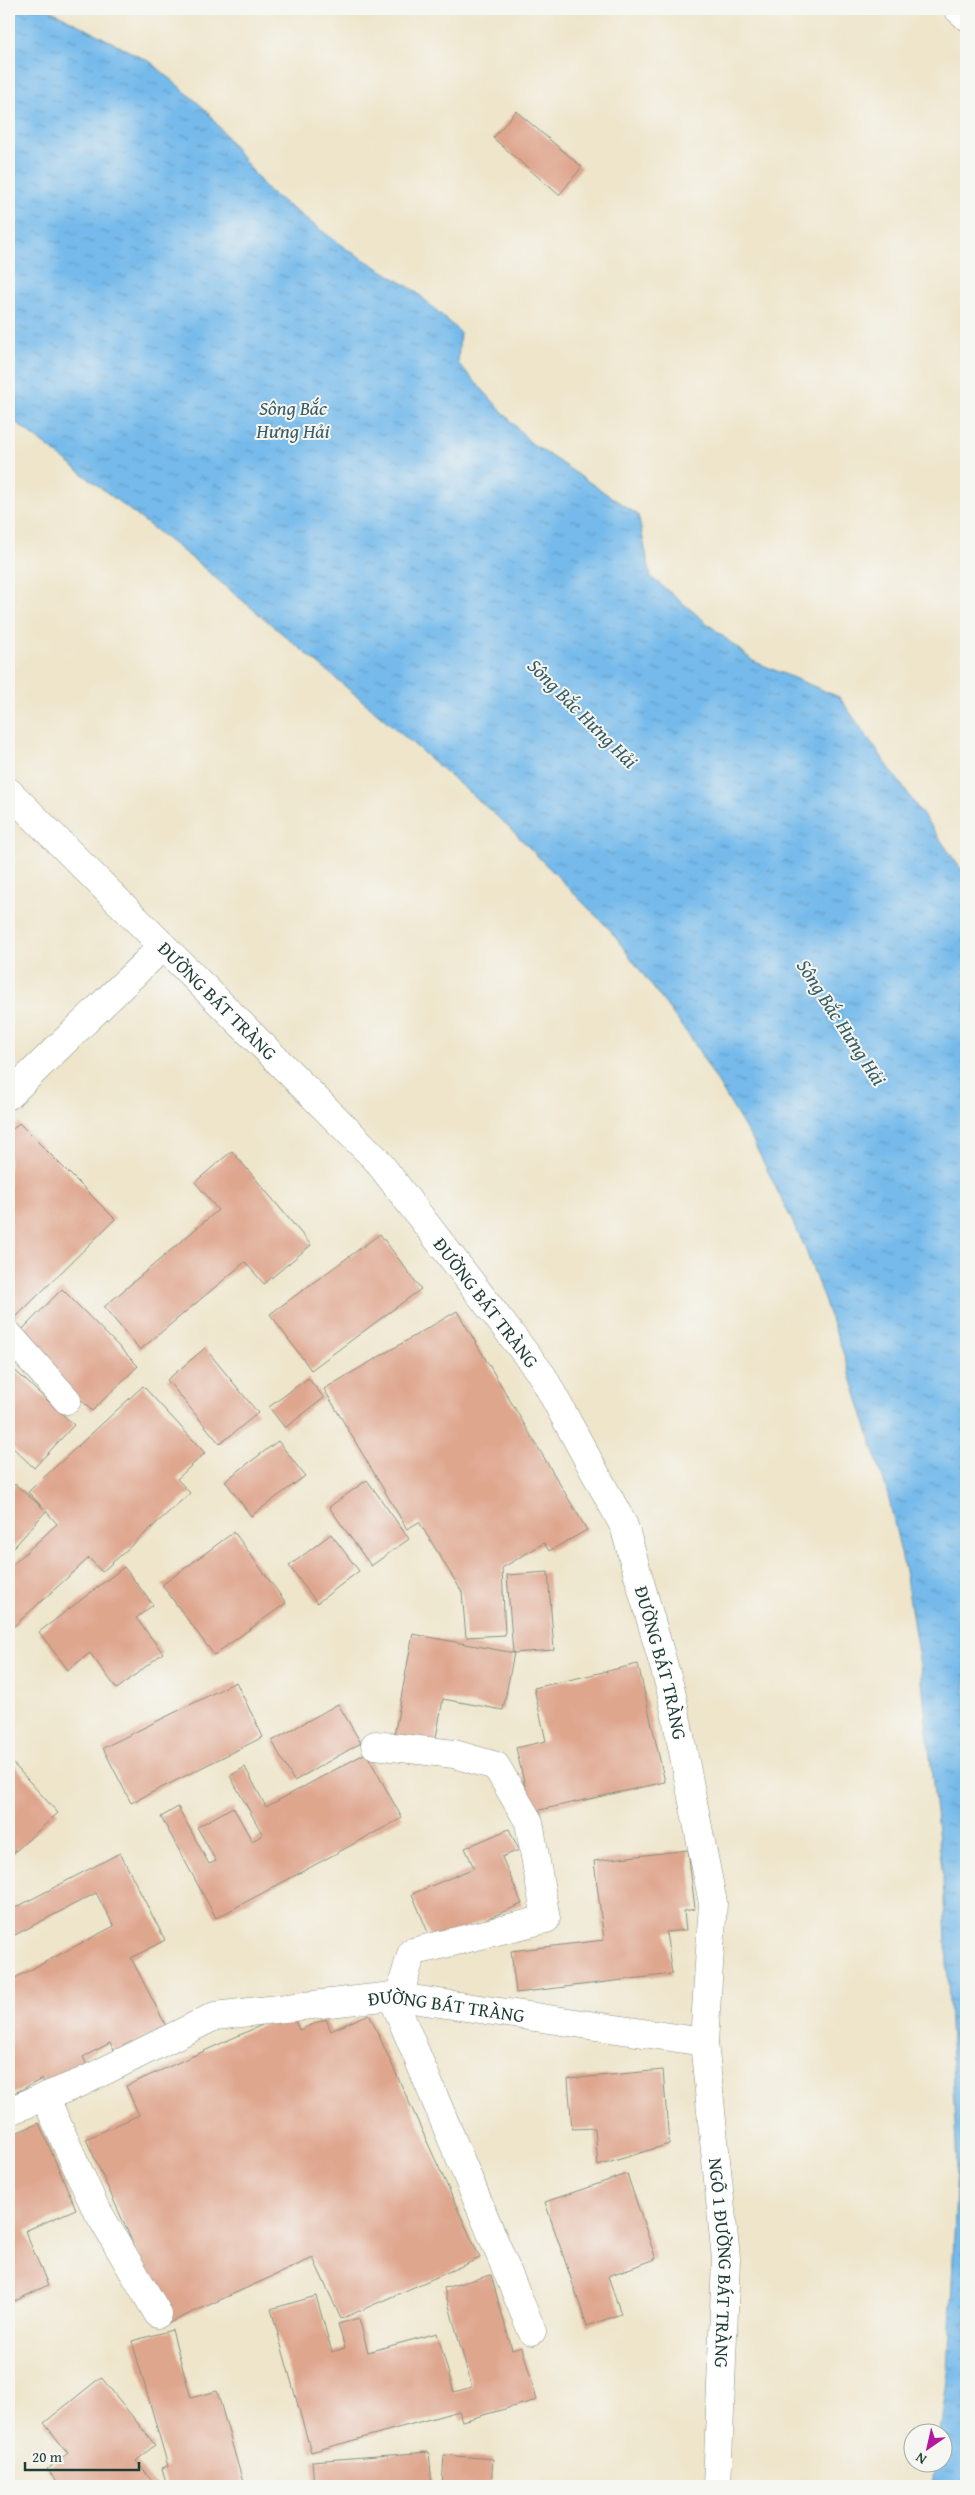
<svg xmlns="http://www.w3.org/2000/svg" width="975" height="2495" font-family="'Gentium Book Plus',serif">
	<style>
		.water { fill: url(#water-ripples); stroke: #4a7c90 }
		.building { fill: #dfa68e }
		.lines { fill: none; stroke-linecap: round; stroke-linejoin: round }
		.minor-casing { stroke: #869180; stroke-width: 29 }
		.minor { stroke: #fff; stroke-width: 28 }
		.labels { text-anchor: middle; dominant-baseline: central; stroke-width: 4; stroke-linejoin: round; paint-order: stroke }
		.street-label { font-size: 19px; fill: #1f3d34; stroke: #f6f6f2 }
		.water-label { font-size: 20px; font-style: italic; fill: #345c62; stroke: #f6f6f2 }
	</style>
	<defs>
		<pattern id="water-ripples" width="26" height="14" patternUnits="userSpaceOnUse" patternTransform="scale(1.25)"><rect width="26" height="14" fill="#75baeb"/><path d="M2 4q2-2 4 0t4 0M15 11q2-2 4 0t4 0" fill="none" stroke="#5f98bf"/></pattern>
	</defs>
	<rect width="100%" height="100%" fill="#f6f6f2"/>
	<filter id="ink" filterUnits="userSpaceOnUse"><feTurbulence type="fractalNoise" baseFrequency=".02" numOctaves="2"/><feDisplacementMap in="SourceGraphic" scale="10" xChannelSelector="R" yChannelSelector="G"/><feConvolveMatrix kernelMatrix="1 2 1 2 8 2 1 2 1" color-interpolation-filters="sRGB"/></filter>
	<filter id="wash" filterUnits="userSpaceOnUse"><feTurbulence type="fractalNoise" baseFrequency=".0096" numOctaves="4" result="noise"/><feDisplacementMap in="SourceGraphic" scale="20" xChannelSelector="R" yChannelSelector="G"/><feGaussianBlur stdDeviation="1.12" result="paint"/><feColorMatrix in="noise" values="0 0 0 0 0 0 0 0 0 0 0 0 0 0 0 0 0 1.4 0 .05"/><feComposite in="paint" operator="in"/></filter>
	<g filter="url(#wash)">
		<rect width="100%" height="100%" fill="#eee5cb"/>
		<path class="water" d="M 9,9 L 48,9 L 152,63 L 206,110 L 267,190 L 345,248 L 414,290 L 460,332 L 458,363 L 531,443 L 638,515 L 651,577 L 753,661 L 839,697 L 966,876 L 966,2486 L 932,2486 L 935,2463 L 942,2462 L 942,2432 L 940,2432 L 948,2373 L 957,2167 L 943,1879 L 921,1672 L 905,1571 L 888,1495 L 844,1355 L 804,1245 L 754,1143 L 693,1041 L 610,930 L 507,825 L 376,712 L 193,559 L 9,417 Z"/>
		<g id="blocks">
			<g class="building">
				<path d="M 516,111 L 582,167 L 559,195 L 493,138 Z"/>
				<path d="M 19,1123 L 115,1219 L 9,1324 L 9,1133 Z"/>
				<path d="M 232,1151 L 311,1245 L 264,1284 L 245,1262 L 140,1350 L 104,1307 L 218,1210 L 195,1182 Z"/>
				<path d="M 380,1234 L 421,1289 L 311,1370 L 270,1314 Z"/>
				<path d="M 62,1289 L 138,1366 L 92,1411 L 17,1335 Z"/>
				<path d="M 457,1311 L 587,1530 L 549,1551 L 544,1543 L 502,1568 L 505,1635 L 466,1637 L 462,1592 L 419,1522 L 407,1529 L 324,1389 Z"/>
				<path d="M 205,1348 L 258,1413 L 220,1444 L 167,1380 Z"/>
				<path d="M 9,1365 L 74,1425 L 34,1468 L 9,1444 Z"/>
				<path d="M 308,1378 L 324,1398 L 285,1428 L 269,1407 Z"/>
				<path d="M 143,1386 L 205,1453 L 177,1479 L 190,1493 L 102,1572 L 89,1558 L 13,1627 L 9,1623 L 9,1568 L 57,1524 L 46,1511 L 9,1553 L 9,1492 L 15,1484 L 44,1509 L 28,1492 Z"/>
				<path d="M 278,1441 L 305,1476 L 251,1516 L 225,1481 Z"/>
				<path d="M 367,1480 L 409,1539 L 371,1566 L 329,1507 Z"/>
				<path d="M 234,1532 L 286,1603 L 214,1655 L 162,1585 Z"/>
				<path d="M 331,1534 L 359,1571 L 317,1603 L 289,1566 Z"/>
				<path d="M 124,1567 L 153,1605 L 136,1618 L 163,1653 L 117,1689 L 90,1653 L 68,1670 L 39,1632 Z"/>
				<path d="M 548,1572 L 554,1650 L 513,1653 L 507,1575 Z"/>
				<path d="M 413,1634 L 514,1653 L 503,1710 L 443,1699 L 435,1743 L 394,1736 Z"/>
				<path d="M 638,1664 L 665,1782 L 531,1812 L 516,1748 L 546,1741 L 534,1688 Z"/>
				<path d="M 236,1682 L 263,1737 L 131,1803 L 103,1748 Z"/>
				<path d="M 338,1704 L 361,1743 L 294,1781 L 272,1741 Z"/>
				<path d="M 366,1753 L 402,1818 L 216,1918 L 161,1817 L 178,1807 L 209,1864 L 216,1861 L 197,1827 L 233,1807 L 252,1841 L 263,1835 L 230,1776 L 245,1767 L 266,1807 Z"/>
				<path d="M 9,1759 L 58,1813 L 9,1857 Z"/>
				<path d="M 509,1829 L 519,1850 L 502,1857 L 522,1904 L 432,1942 L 412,1894 L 474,1868 L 465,1848 Z"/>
				<path d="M 688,1850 L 695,1909 L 684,1911 L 686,1930 L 666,1932 L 672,1974 L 516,1993 L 511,1951 L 604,1940 L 594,1861 Z"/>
				<path d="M 120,1853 L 165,1940 L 131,1958 L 167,2028 L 116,2054 L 110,2043 L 83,2057 L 89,2069 L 47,2090 L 42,2079 L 9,2096 L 9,1981 L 114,1926 L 96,1893 L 9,1938 L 9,1911 Z"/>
				<path d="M 291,2012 L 299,2030 L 326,2019 L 331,2031 L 369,2014 L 480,2258 L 341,2319 L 313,2258 L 169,2323 L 86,2139 L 139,2115 L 126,2086 Z"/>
				<path d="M 663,2070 L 669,2144 L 598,2166 L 595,2128 L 572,2129 L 568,2079 Z"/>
				<path d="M 39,2123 L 76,2209 L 25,2231 L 48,2285 L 9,2304 L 9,2136 Z"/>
				<path d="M 627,2174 L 656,2259 L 608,2276 L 621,2314 L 587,2326 L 545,2202 Z"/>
				<path d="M 491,2275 L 512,2350 L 522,2347 L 537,2400 L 462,2421 L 459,2411 L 311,2452 L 271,2309 L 316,2296 L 332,2352 L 345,2348 L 338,2324 L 359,2318 L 368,2352 L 437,2333 L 454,2392 L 472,2387 L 444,2288 Z"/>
				<path d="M 172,2330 L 191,2398 L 217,2391 L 244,2486 L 167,2486 L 162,2468 L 168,2466 L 132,2341 Z"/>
				<path d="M 101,2377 L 155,2445 L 136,2461 L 156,2486 L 61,2486 L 47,2469 L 68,2453 L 44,2423 Z"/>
				<path d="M 429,2452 L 432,2486 L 314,2486 L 312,2461 Z"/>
				<path d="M 444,2455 L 493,2459 L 491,2486 L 442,2486 Z"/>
			</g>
		</g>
	</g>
	<g filter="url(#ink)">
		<use href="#blocks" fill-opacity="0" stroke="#869180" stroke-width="1"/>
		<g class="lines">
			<defs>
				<g id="minor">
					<path d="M 958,9 L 966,16"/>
					<path id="s1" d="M 9,792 L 376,1159 L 542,1375 L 624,1526 L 671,1691 L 713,1903 L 704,2042 L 726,2259 L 717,2486"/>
					<path d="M 9,1095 L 163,946"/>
					<path d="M 9,1335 L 67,1400"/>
					<path d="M 375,1745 L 454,1754 L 496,1766 L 529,1822 L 546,1919 L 412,1952 L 399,1996"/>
					<path d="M 392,1996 L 532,2331"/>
					<path d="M 45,2097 L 94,2205 L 158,2314"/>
					<path id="s2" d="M 9,2111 L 82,2082 L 215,2016 L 392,1996 L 704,2042"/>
				</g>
			</defs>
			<use href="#minor" class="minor-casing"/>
			<use href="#minor" class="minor"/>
		</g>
	</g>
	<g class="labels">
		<g class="street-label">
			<text stroke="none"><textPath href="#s1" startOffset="295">ĐƯỜNG BÁT TRÀNG</textPath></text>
			<text stroke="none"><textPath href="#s1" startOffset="700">ĐƯỜNG BÁT TRÀNG</textPath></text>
			<text stroke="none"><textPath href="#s1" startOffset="1105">ĐƯỜNG BÁT TRÀNG</textPath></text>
			<text stroke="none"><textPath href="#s2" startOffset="460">ĐƯỜNG BÁT TRÀNG</textPath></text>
			<text stroke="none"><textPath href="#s1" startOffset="1712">NGÕ 1 ĐƯỜNG BÁT TRÀNG</textPath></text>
		</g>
		<g class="water-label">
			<text x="293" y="407">Sông Bắc<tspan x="293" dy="23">Hưng Hải</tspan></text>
			<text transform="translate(583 713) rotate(45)">Sông Bắc Hưng Hải</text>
			<text transform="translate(842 1022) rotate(57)">Sông Bắc Hưng Hải</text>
		</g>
	</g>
	<rect width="975" height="2495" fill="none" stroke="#f6f6f2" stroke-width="30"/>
	<g transform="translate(928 2448) rotate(214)"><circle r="24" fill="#f6f6f2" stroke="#a0aca6"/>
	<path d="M0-4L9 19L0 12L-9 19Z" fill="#b5179e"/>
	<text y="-8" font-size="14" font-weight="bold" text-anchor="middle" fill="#1f3d34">N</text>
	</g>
	<path d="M25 2462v8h114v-8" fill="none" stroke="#1f3d34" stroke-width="2.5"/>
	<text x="32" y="2462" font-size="15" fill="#1f3d34" stroke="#f6f6f2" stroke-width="4" paint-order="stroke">20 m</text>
</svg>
